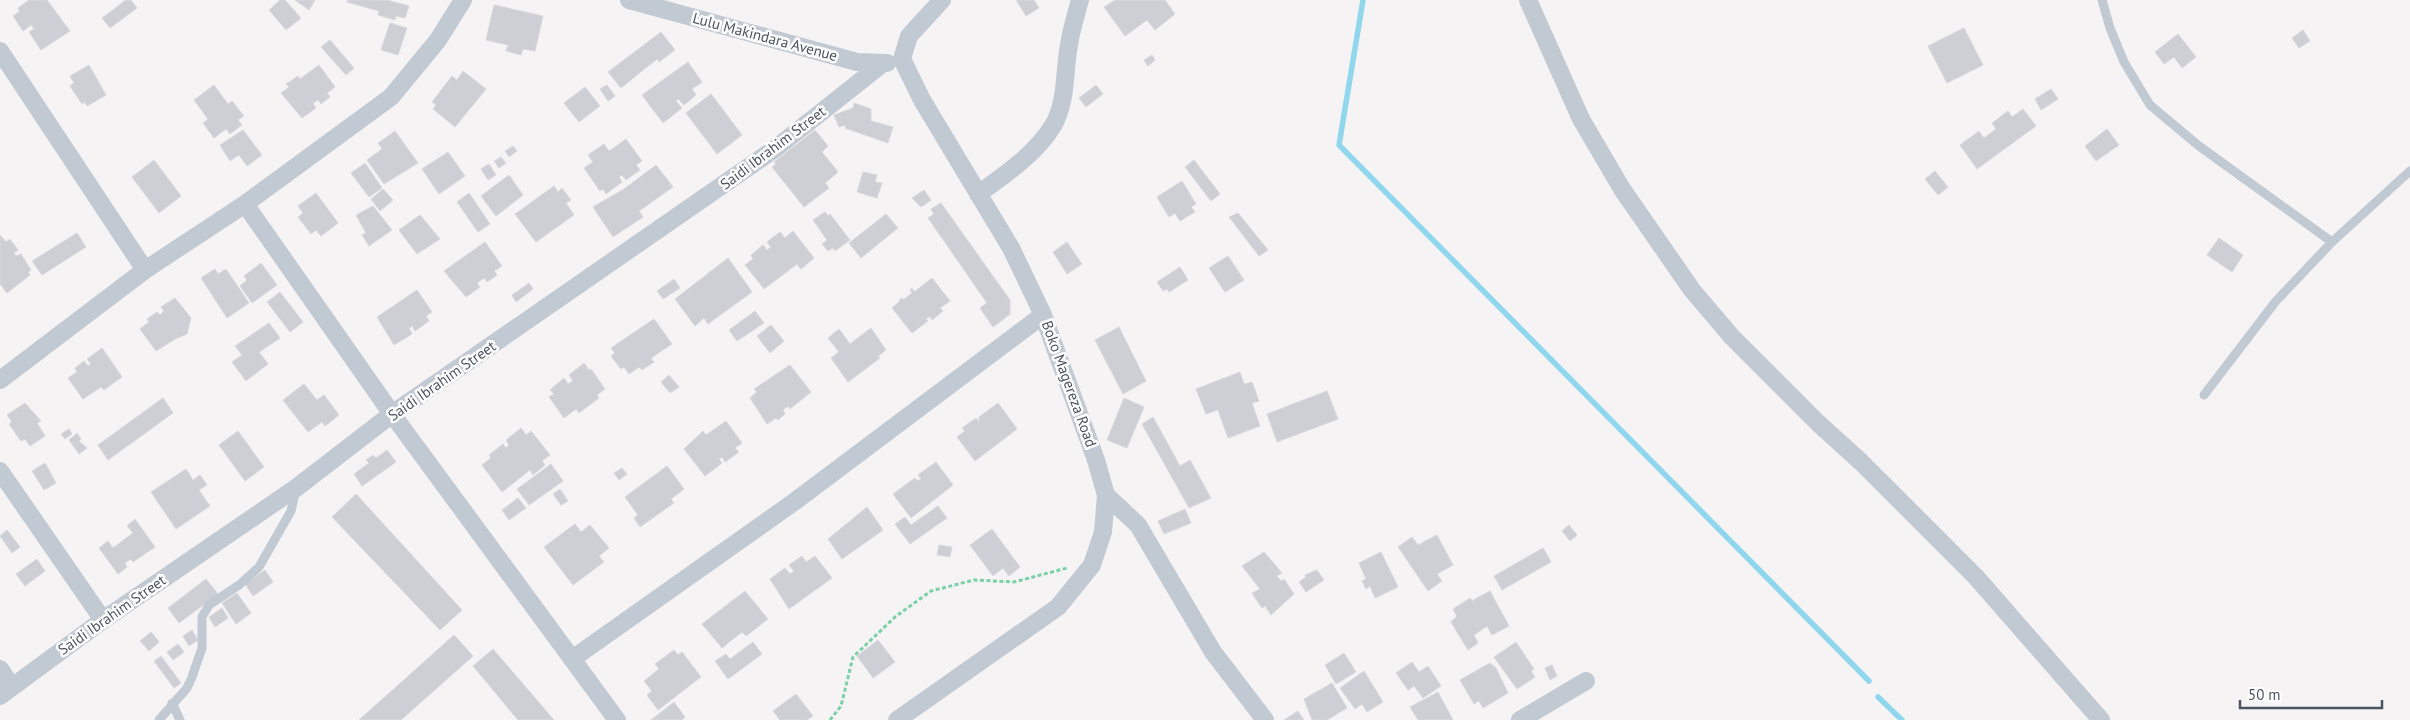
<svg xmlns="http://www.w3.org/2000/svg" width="2410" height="720" font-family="'PT Sans',sans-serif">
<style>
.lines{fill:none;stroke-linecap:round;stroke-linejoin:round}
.stream{stroke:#90d7ee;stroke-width:5.5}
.building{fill:#cdcfd5;stroke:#d7d9de}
.path{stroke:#7ad0a8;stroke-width:3;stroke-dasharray:4 2.5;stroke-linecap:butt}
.lane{stroke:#c1c9d2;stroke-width:9}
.street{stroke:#c1c9d2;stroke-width:18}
.labels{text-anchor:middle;stroke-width:5;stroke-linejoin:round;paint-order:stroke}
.street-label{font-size:15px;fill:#4a5561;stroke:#fff}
</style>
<rect width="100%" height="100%" fill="#f5f3f3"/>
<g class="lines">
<path class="stream" d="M1363,0l-24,145 530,536
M1878,697l24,23"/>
</g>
<path class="building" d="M29,0h18l23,31 -29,19 -12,-18 5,-3 -3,-4 -8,6 -10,-15 7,-5 -2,-3z
M126,0h5l6,8 -27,20 -8,-10z
M280,0h5l16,18 -15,12 -17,-20z
M295,0h20l-6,10z
M348,0h39l22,6 -4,12 -9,-2 -1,4 -17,-5 1,-4 -32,-9z
M1016,0h18l5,8 -13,8z
M1115,0h50l10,14 -20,16 -8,-10 -22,16 -21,-29z
M494,5l49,11 -8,35 -12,-2 -2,6 -15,-4 2,-6 -22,-5z
M390,23l17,5 -9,27 -17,-5z
M1964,28l19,37 -36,18 -19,-37z
M2303,30l7,11 -11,7 -7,-10z
M661,32l14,18 -16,12 -2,-3 -36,29 -13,-16z
M2178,34l18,23 -14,11 -8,-11 -10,7 -9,-12z
M330,40l24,28 -8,7 -25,-28z
M1152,55l3,5 -7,6 -4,-6z
M688,62l14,20 -10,7 4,6 -12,10 -6,-6 -2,2 6,7 -19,15 -21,-28z
M89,65l17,30 -19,11 -2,-4 -3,2 -12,-18 4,-3 -4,-7z
M319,65l16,22 -8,6 3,4 -9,7 -3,-4 -5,3 3,5 -14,10 -21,-25 8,-6 -3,-3 12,-8 2,3z
M463,71l23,18 -31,38 -22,-18 3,-4 -4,-3 20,-26 5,4z
M214,85l14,19 4,-3 12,15 -6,4 4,5 -12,9 -4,-5 -12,9 -11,-15 5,-4 -14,-19z
M607,85l8,11 -7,5 -8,-12z
M1096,85l7,9 -17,13 -7,-9z
M585,87l15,19 -21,16 -15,-19z
M2051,89l7,10 -17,11 -6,-11z
M711,94l31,41 -25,19 -31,-41z
M854,103l17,6v12l22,6 -5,16 -43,-15 1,-3 -7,2 -5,-12 19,-7z
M2023,109l13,17 -59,43 -17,-24 19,-14 5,7 12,-9 -4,-6 16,-12 4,6z
M2107,129l12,16 -23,16 -11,-15z
M243,130l19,25 -15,11 -8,-11 -9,6 -10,-16z
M815,130l13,16 -6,6 16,20 -13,11 4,5 -25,19 -32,-40 4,-3 -2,-2z
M395,131l23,32 -34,21 -17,-24 15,-11 -4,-6z
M626,139l16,22 -6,4 4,5 -14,10 -4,-5 -3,2 3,5 -16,12 -3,-5 -3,2 -16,-23 9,-6 -5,-7 16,-11 5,7z
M513,146l4,5 -8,6 -4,-6z
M448,152l17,24 -26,18 -17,-25z
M501,157l5,6 -7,5 -5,-7z
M154,160l27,36 -22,17 -27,-36z
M1194,160l26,34 -9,7 -26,-34z
M365,163l17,25 -13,9 -18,-24z
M489,164l7,11 -8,5 -7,-11z
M656,165l17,22 -34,24 4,6 -30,20 -20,-30 31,-18z
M1935,171l13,16 -10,8 -13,-16z
M863,172l14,3 -2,7 7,1 -5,15 -20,-6z
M509,175l14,20 -27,21 -15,-20z
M1182,181l14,23 -5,3 4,5 -15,9 -5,-8 -6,4 -12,-20z
M554,186l4,6 4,-4 9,12 -5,3 8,12 -38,27 -21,-28z
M383,189l10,11 -13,11 -9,-12z
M924,190l7,10 -10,7 -9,-9z
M316,193l22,30 -17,13 -5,-6 -5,4 -13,-17 5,-4 -5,-7z
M469,193l21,31 -12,8 -21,-30z
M941,203l69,97v14l-17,13 -13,-19 7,-5 -59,-85 6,-4 -3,-5z
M373,206l19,24 -23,16 -7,-11 4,-2 -10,-18z
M825,212l3,4 2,-2 20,26 -15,11 -2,-3 -5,3 -6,-7 5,-4 -14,-20z
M1238,213l30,37 -9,6 -30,-39z
M886,214l12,14 -37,30 -12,-15z
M420,215l20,24 -23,15 -18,-24z
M793,231l21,27 -13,11 -4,-5 -33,25 -19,-24 8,-6 -2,-4 12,-10 4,5 4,-3 -4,-5 13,-10 5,6z
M77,233l9,14 -44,28 -10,-14z
M0,235l6,7 4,-3 8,11 -4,3 2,3 5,-2 10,16 -3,2 2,3 -23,18 -7,-9z
M2219,238l24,17 -11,17 -25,-17z
M485,242l17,24 -8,5 3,4 -10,7 -3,-4 -7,5 3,4 -14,10 -22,-26z
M1067,242l15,22 -15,10 -14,-22z
M1228,256l16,24 -19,12 -16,-24z
M728,258l24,34 -44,32 -4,-6 -9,8 -20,-27z
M261,263l16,22 -25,18 -12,-17 7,-6 -3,-4z
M1180,267l8,13 -19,12 -2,-3 -4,2 -6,-9z
M215,269l3,5 8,-5 23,34 -22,15 -26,-40z
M932,278l18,23 -10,7 3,3 -11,9 -2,-4 -4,3 2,2 -16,12 -20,-25 8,-7 -1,-1 3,-2 1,2 9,-7 -2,-3 2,-2 2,4z
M674,279l6,9 -17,11 -6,-8z
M529,283l4,6 -17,13 -4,-7z
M417,290l15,22 -6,4 3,5 -14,10 -3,-5 -3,2 3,6 -18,11 -17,-28z
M280,292l23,30 -13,10 -23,-30z
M175,298l16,20 -4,16 -12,5 -19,12 -16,-22 9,-7 -2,-3 10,-7 3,3 4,-4 -3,-4z
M755,311l9,12 -27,18 -8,-11z
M654,319l18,25 -21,14 3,4 -12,8 -3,-3 -10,7 -5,-7 -3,2 -10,-13 4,-3 -4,-5z
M269,323l11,15 -21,14 9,12 -22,17 -14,-19 10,-7 -7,-9z
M771,325l13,16 -14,12 -13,-17z
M1119,327l27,54 -23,13 -28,-54z
M871,328l15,22 -8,6 2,2 -32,24 -17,-24 8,-6 -11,-14 11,-9 11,15z
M102,348l20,29 -18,13 -3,-3 -18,12 -15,-21 9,-6 -2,-4 9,-7 4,5 3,-2 -4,-5z
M584,363l5,7 2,-1 14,20 -8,6 2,3 -20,15 -3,-4 -12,9 -15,-21 5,-3 -4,-4 14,-12 4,6 5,-3 -4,-6z
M790,365l21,27 -21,17 -2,-3 -5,4 2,4 -7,6 -2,-2 -9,6 -17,-26 7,-6 -3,-3z
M1240,372l4,12 8,-2 7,19 -7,2 8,23 -32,12 -10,-28 -12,4 -10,-25z
M669,375l10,12 -9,6 -9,-11z
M304,384l13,16 7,-5 15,20 -14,11 -3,-4 -14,10 -25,-32z
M1327,391l11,28 -61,23 -10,-28z
M163,398l10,15 -65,47 -10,-15z
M1124,398l20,9 -17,41 -20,-8z
M25,403l16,18 -4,2 8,13 -15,10 -5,-7 -4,2 -12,-17 3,-2 -5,-7z
M998,403l19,26 -42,32 -18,-24 8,-6 -3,-3 14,-10 3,4v-5z
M1153,417l27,49 10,-6 21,38 -22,10 -47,-84z
M726,421l16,22 -7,5 4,4 -14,10 -3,-5 -3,2 3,4 -17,13 -21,-27 19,-18 3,4z
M521,428l5,7 5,-4 19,24 -8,6 3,4 -12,10 -3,-5 -28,22 -20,-27 9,-7 -2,-3 14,-11 3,4 3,-3 -3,-5z
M69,429l3,5 -7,5 -4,-5z
M238,431l26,36 -19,14 -26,-36z
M77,433l4,6 -2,2 8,7 -8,6 -10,-14z
M387,450l9,12 -34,24 -8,-12 15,-11 -3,-3 7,-5 3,3z
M936,462l17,23 -42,33 -18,-24 22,-16 2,3 4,-2 -3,-4z
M45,463l11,20 -12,7 -12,-19z
M551,464l12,17 -34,24 -12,-16z
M667,466l17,23 -13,10 3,4 -34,24 -6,-9 4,-3 -13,-18z
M622,468l5,6 -8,6 -5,-7z
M186,469l7,11 7,-5 7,10 -8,5 11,16 -34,23 -25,-37z
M560,489l8,12 -7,4 -8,-11z
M356,494l106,116 -22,20 -108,-113z
M518,498l8,10 -17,12 -7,-10z
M938,506l9,12 -37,26 -15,-20 10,-7 6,8z
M867,507l16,23 -41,29 -14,-20z
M1185,509l6,14 -27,11 -6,-13z
M135,519l20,28 -22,15 -2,-3 -6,4 2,4 -9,7 -19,-26 9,-7 5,7 20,-15 -6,-7z
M575,524l6,8 9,-7 19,23 -10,8 5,6 -31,23 -29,-38z
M1569,525l8,10 -7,6 -8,-10z
M992,529l28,38 -11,9 -6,-8 -10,8 -23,-31z
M7,530l13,17 -8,6 -12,-17z
M1437,535l16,30 -16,9 5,7 -14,10 -30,-44 14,-10 6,8z
M939,545l13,2 -2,10 -13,-2z
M1543,548l8,14 -49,28 -8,-14z
M1264,552l18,21 -5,3 4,5 3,-2 10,15 -23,21 -6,-9 -3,2 -10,-15 8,-4 -18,-23z
M1381,552l17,35 -23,11 -5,-12 -4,3 -4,-8 4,-2 -7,-16z
M802,556l4,6 9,-6 17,22 -43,31 -19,-30 15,-11 5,6 4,-3 -5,-6z
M37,559l8,12 -20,15 -9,-12z
M265,570l8,12 -20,14 -8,-12z
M1317,570l7,10 -18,12 -7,-10 7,-5 -1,-2z
M206,579l12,15 -39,29 -11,-15z
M745,591l23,28 -22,17 -4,-4 -20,16 -20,-24z
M1490,591l19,35 -17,9 -5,-9 -13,9 4,8 -10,7 -17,-28 6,-6 -4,-7 17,-11 5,6 -2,-4z
M237,593l14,20 -15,11 -14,-21z
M222,608l6,10 -13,9 -6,-10z
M192,630l6,10 -9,6 -6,-10z
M151,632l8,10 -10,9 -9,-10z
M454,635l19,21 -72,64h-42z
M878,640l17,22 -22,16 -16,-22z
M753,642l9,12 -34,25 -13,-18 11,-7 4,5z
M1516,642l18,27 -3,2 4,6 -18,12 -23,-32z
M178,644l6,8 -11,8 -6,-8z
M493,649l61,71h-36l-45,-54z
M674,650l4,5 4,-3 19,25 -43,33 -11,-15 5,-4 -8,-10 15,-12 -4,-5z
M1344,653l12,19 -20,12 -11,-19z
M161,656l20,27 -7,5 -20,-27z
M1412,662l7,10 9,-6 13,20 -18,12 -9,-12 -6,4 -12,-17z
M1490,663l6,5 12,25 -25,15 -4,-7 -5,3 -14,-24z
M1552,665l5,11 -7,4 -5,-12z
M1364,671l19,31 -16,10 -5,-8 -7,5 -15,-21z
M1332,683l15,25 -20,12h-15l-8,-21z
M1438,692l15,28h-35l-8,-13z
M796,694l17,22 -6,4h-27l-7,-9z
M674,702l11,15 -3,3h-31z
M1298,711l6,9h-20z"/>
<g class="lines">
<path class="path" d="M830,720l11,-14 12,-49 42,-40 36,-26 43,-11 40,2 53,-14"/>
<path class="lane" d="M2102,0l8,28 14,34 26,43 49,41 133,96
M2204,395l72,-94 56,-59 78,-71
M172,703l8,17
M159,720l28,-32 5,-11 10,-29v-31l7,-12 30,-20 20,-18 32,-56 5,-22"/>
<path class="street" d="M629,0l228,62 30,1
M1528,0l53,119 41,70 70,101 40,47 86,86 43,39 115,115 125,143
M0,51l145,219
M978,194c28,-20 58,-40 76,-70 13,-24 10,-53 15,-79 2,-15 7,-30 11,-45
M245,204l147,210 225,306
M0,380l145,-110 100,-66 146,-107 47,-57 25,-40
M0,471l103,149
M1106,495l32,30 75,127 52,68
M572,659l222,-157 249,-187
M0,669l12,18
M0,696l103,-76 193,-132 96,-74 384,-266 106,-84
M897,720l161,-113 34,-42 11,-33 3,-37 -10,-35 -53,-145 -32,-67 -89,-148 -20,-41 7,-23 33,-36
M1520,720l66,-39"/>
</g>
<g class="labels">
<g class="street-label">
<text transform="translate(765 37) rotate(15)" y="5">Lulu Makindara Avenue</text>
<text transform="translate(773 148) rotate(-37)" y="5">Saidi Ibrahim Street</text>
<text transform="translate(442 381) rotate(-35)" y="5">Saidi Ibrahim Street</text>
<text transform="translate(1069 384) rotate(70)" y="5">Boko Magereza Road</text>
<text transform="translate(112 615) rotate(-35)" y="5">Saidi Ibrahim Street</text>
</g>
</g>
<path d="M2240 700v8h142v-8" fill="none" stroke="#4a5561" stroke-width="2.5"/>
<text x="2248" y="700" font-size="15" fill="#4a5561" stroke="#ffffff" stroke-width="4" paint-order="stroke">50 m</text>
</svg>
